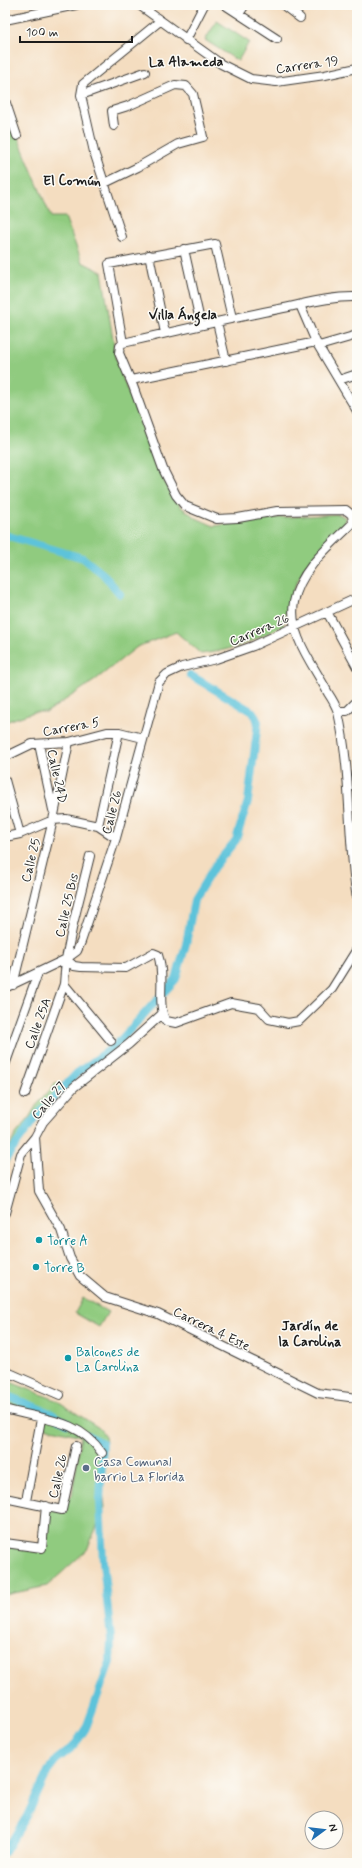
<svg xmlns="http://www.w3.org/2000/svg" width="362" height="1868" font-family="Mynerve,sans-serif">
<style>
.green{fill:#90cb7f;stroke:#56744e}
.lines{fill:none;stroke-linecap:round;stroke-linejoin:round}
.canal{stroke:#5dc3da;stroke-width:8}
.minor-casing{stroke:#3c3935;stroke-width:10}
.minor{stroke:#fff;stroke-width:8}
.culture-dot{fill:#0f9aa8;stroke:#fdfcf7;stroke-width:1.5}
.service-dot{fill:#5c6f8a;stroke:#fdfcf7;stroke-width:1.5}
.labels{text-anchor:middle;stroke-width:3;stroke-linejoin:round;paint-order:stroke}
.street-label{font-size:13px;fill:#1c1c1c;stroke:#fdfcf7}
.culture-label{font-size:13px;fill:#0d838f;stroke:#fdfcf7;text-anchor:start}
.service-label{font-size:13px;fill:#4e5e75;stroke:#fdfcf7;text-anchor:start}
.neighbourhood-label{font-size:14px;font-weight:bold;fill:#1c1c1c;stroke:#fdfcf7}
</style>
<rect width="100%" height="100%" fill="#fdfcf7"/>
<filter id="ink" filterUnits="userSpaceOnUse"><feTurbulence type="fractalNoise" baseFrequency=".025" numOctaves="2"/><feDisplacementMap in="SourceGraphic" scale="8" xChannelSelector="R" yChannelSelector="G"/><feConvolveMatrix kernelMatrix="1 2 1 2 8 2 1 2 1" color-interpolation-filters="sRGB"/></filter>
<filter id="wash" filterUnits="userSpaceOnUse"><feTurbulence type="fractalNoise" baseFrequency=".012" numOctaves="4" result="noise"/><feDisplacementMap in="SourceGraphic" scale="16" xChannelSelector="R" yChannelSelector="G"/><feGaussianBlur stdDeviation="0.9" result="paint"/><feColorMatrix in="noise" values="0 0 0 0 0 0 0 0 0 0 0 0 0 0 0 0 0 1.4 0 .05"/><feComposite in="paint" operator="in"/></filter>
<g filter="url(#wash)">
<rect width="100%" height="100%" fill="#f4ddc0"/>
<path class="green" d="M217,21l32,21 -11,19 -33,-21z
M5,106l46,111h14l17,45 20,10 14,85 7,22 42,104 16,24 15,11 18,8 61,-8 64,-4 7,4c-10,25 -28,30 -41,50 -11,17 -19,38 -22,58 -29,15 -48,24 -82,28l-25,-22 -39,15 -43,34 -47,31h-13l-29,10z
M56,1083l10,1 -50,61 -11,23v-14l11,-20 11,-13 9,-15z
M83,1298l25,14 -9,15 -24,-14z
M5,1380l51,20 43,28 6,8 1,8 -4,11 -2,14 5,38 -18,43 -40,36 -42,9v-49l34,-1 4,-12 1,-31c12,3 20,3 28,-6l9,-60 -37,-9v-10l-39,-15z"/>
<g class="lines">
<path class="canal" d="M5,535l78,23 20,16 17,20
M5,1160l31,-43 41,-44 39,-28 60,-66 10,-35 8,-44 20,-33 22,-27 12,-39 10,-79 -5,-10 -63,-37
M5,1395l45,18 17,10
M5,1852l22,-36 22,-47 7,-9 18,-14 12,-18 24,-66 1,-23 -8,-77 -3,-61 3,-57 -16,-9"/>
</g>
</g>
<g filter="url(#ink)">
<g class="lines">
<defs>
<path id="minor" d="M139,5l82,59 30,15 25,3 49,-7 32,-7
M225,5l52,34
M283,5l17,13
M239,14l6,-9
M5,20l71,-15
M186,40l18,-35
M81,95l64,-23
M5,100l12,36
M105,183l33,-16 40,-23 25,-7 -10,-43 -7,-8 -11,-1 -47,21 -16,5 2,15
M122,237l-28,-85 -13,-57 2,-11 77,-63
M184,249l17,76
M149,255l16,78
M357,297c-26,-1 -53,7 -78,12 -52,10 -104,22 -156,34l-3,3 -1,7 14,33 30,83 13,26 9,11 32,13 21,-1 39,-7 69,-1 6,5 1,8c-22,22 -53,46 -59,79 -6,34 20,63 34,91 4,6 8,13 10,19 14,62 9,125 19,187
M300,305l16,37 41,69
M217,322l9,39
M123,343l-14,-79 106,-20 17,74
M319,346l38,-11
M131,380l185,-38
M339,380l18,-6
M327,612l30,55
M338,711h9l10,-10
M39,744l14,66
M5,757l27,-13 37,-2 38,-10h12l24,6
M5,780l15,54
M98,826l21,-94
M5,837l15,-3 33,-14 13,-1 32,7 18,12
M66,959l8,7 7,1 45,1 27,-15 5,2c8,21 -2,49 8,66l10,2 55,-20 28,5 10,11 19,4 11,-2 33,-32 25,-40
M64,984l47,57
M13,985l40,-165 16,-78
M5,988l61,-29 11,-8 4,-9 35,-104 43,-156 8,-8 15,-7 34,-8 37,-13 104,-48
M162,1014l-33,30 -55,43 -31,35 -8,15 4,54 22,39 9,28 10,18 25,21 53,17 160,79 39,5
M5,1065l33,-92
M25,1094l39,-110 2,-25 7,-35 17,-68
M5,1213l16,-59 14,-17
M5,1371l55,24
M5,1409c37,11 73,9 97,44
M5,1498l57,12 14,-64
M26,1501l15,-82
M5,1543l37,5 4,-42"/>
</defs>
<use href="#minor" class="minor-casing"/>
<use href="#minor" class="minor"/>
</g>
</g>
<g class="culture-dot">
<circle cx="39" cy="1240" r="4"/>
<circle cx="36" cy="1267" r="4"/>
<circle cx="68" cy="1358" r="4"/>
</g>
<circle class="service-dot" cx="86" cy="1468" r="4"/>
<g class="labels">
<g class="street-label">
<text transform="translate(307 64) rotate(-8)" y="5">Carrera 19</text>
<text transform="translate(259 629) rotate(-23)" y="5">Carrera 26</text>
<text transform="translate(71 726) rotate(-10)" y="5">Carrera 5</text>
<text transform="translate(58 776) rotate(78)" y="5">Calle 24D</text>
<text transform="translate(111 812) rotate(-75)" y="5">Calle 26</text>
<text transform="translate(30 860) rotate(-76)" y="5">Calle 25</text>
<text transform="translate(66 905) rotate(-77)" y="5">Calle 25 Bis</text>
<text transform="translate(37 1023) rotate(-70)" y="5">Calle 25A</text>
<text transform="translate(48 1100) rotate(-50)" y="5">Calle 27</text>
<text transform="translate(212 1328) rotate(26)" y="5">Carrera 4 Este</text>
<text transform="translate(57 1476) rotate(-77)" y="5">Calle 26</text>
</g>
<g class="culture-label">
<text x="47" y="1245">Torre A</text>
<text x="44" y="1272">Torre B</text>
<text x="76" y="1356">Balcones de<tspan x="76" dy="15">La Carolina</tspan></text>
</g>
<g class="service-label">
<text x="94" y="1466">Casa Comunal<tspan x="94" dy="15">barrio La Florida</tspan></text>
</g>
<g class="neighbourhood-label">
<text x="186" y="66">La Alameda</text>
<text x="72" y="185">El Común</text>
<text x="183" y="319">Villa Ángela</text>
<text x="310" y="1330">Jardín de<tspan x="310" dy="16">la Carolina</tspan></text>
</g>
</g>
<rect width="362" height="1868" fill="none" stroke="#fdfcf7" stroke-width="20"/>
<g transform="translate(324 1830) rotate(75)"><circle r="19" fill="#fdfcf7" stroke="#a3a29f"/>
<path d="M0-3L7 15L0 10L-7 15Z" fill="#1f6fb2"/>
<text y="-6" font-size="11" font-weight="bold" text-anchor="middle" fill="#1c1c1c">N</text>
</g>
<path d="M20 36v6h112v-6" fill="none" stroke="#1c1c1c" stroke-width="2"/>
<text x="26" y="36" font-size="12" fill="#1c1c1c" stroke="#fdfcf7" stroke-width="3" paint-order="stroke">100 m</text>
</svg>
